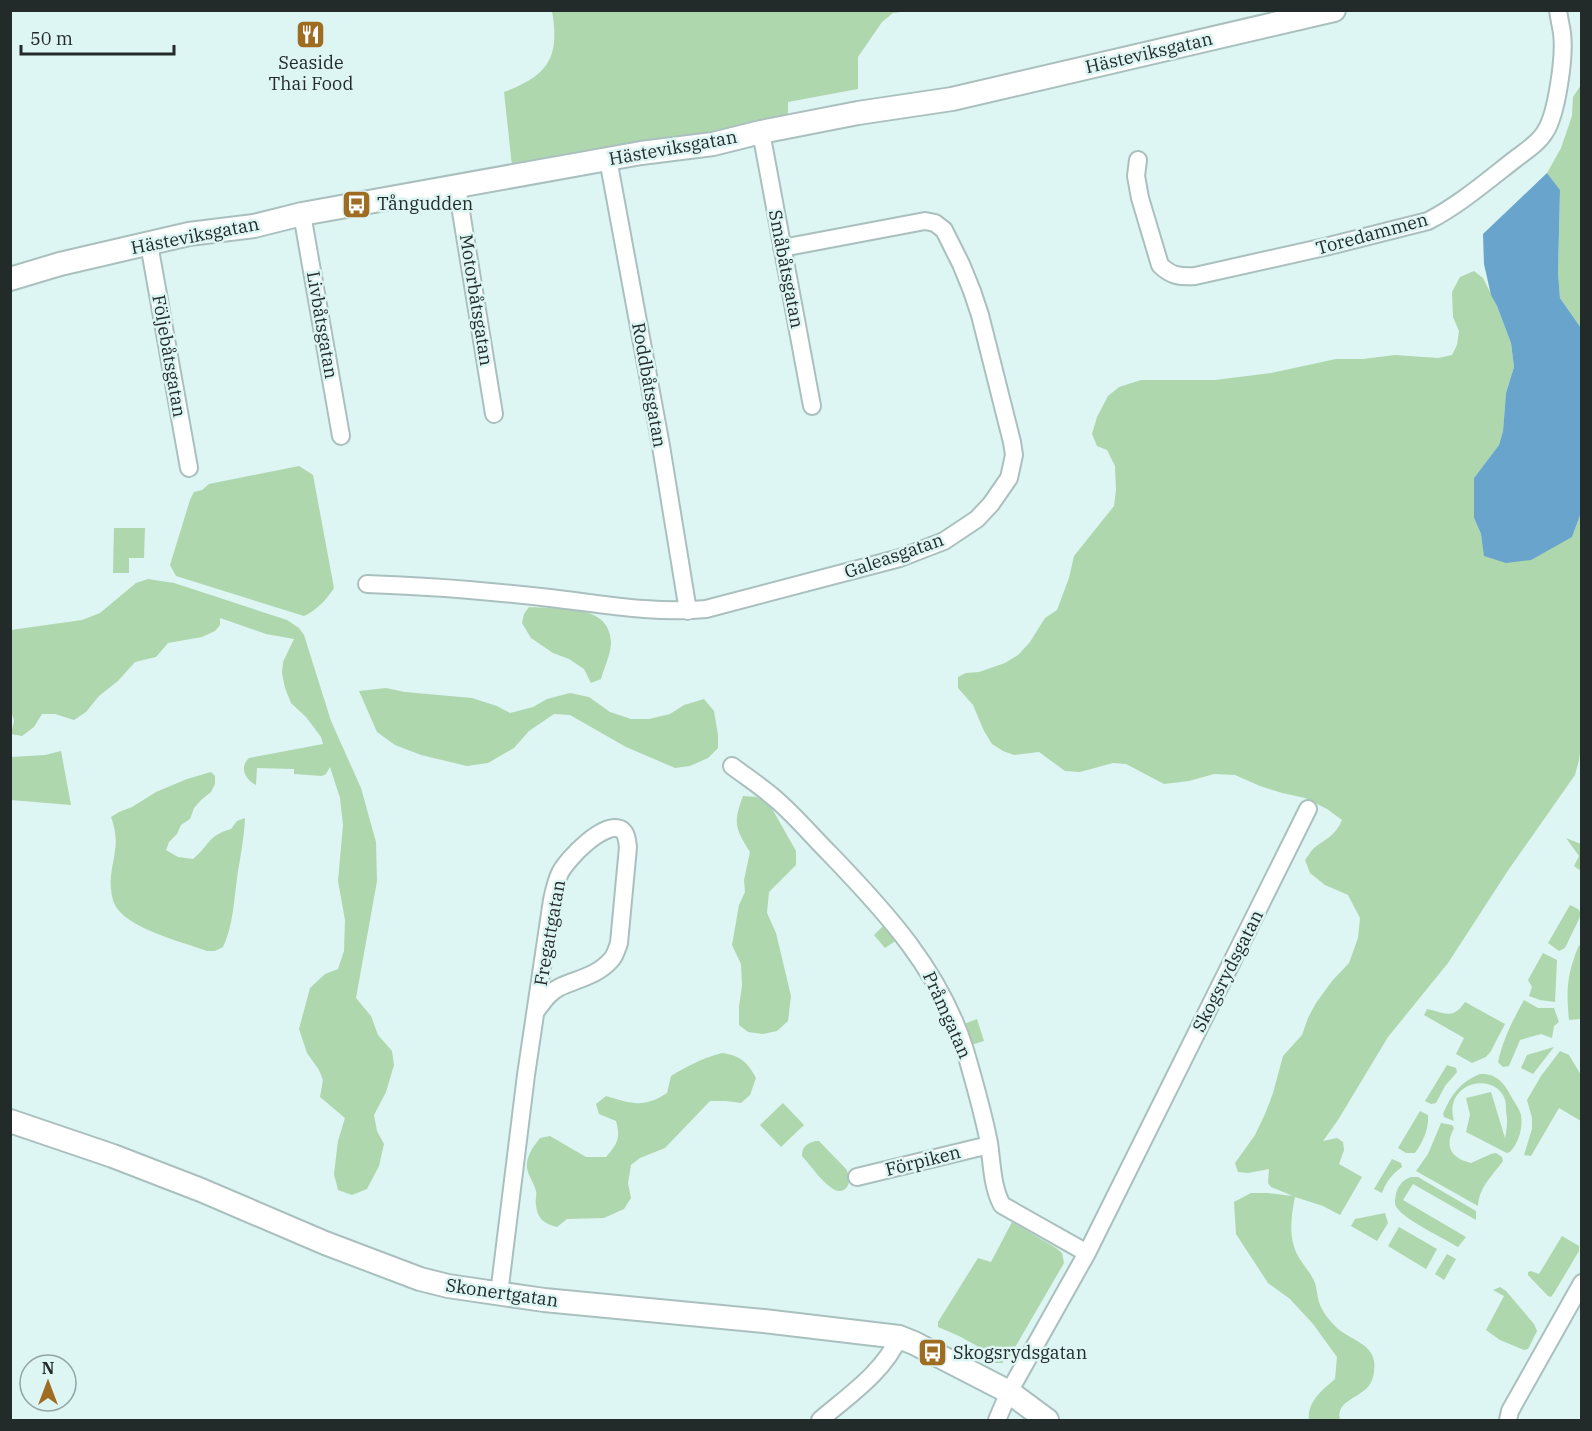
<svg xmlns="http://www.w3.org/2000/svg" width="1592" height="1431" font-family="'IBM Plex Serif',serif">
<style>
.green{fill:#afd7ae}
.water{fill:#68a4cc}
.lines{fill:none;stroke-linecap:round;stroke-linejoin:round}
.street-casing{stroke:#aac0be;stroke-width:20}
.secondary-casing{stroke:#aac0be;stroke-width:26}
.street{stroke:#fff;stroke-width:16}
.secondary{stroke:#fff;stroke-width:22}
.labels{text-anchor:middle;stroke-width:5;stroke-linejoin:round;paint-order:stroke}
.street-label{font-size:18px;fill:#222b2a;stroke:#ddf5f3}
.poi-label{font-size:18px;fill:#222b2a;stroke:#ddf5f3;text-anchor:start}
</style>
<rect width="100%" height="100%" fill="#ddf5f3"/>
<path class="green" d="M552,11h357l-16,2 -11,9 -24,35v32l-70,13v19l-276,45 -8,-74c45,-17 56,-35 48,-81z
M1581,85v243l-21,-30 -2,-25 2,-82 -13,-18 14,-25 11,-32 1,-19z
M1474,271l9,7 14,28 14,37 3,24 -8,26 -3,38 -4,14 -25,33v40l7,16 4,21 87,-18 9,-24 1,226 -3,21 -4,15 -66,94 -61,94 -60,74 -50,83 -15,21 14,-3 6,4 1,8 -5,14 23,13 -22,38 -17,-9 -28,-9c-4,20 -7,40 3,59 5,9 13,17 17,27 2,6 2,13 4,19 3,10 11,19 18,26 12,11 34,15 37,33 1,7 0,17 -4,23 -8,14 -35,16 -30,36h-31c-2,-18 13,-30 26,-41l2,-22 -24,-33 -23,-25 -22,-16 -32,-49 -2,-32 17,-9h16l26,3 -22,-9 -3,-4 1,-14 -21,4 -10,-1 -3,-9 20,-28 10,-21 8,-21 10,-37 19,-21 6,-17 8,-15 16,-22 17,-18 9,-25 2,-20 -12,-23 -23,-10 -15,-12 -5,-13c3,-4 6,-9 9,-12 13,-10 21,-12 28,-28l-15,-11 -22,-11 -23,-5 -22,-7 -25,-11 -21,-1 -25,7 -25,3 -38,-20 -13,-1 -33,9 -15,-1 -26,-19 -25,3 -11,-4 -11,-7 -8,-13 -11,-26 -15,-17v-11l8,-4 13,-1 26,-9 13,-8 12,-13 15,-24 12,-8 12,-32 5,-22 40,-50 2,-16 -1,-24 -8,-16 -10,-4 -5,-12 5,-17 11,-21 11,-9 22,-7h74l56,-7 65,-14h27l32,-4 43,3 14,-3 5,-10 2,-14 -6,-14 -1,-25 8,-15z
M299,466l14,9 21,113c-7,11 -18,23 -30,28l-128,-40 -6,-11 20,-65 4,-8 8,-2 7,-6z
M114,528h31l-1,30h-15v15h-16z
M148,579l26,4 113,37 12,8 5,7 27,86 30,67 15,54 1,39 -21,117 15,18 7,19 14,16 2,14 -8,27 -12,23 3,16 7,13 -5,22 -12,23 -15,6 -14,-5 -4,-16 4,-33 7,-23 -25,-21 3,-17 -4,-10 -12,-17 -8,-24 11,-41 15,-14 13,-5 6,-18 1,-31 -7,-39 5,-56 -3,-27 -10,-31 -4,7 -4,2 -28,-2v-5l-37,-1 -1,17c-11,-5 -17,-18 -7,-27l74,-14 -2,-7 -15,-20 -15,-14 -6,-15 -3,-15 1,-11 11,-23 -28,-5 -46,-16v7l-5,6 -13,6 -34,6 -12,14 -21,5 -17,19 -19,15 -13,16 -12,8 -19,-6h-13l-8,13 -12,9 -11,-2 3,-13 -4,-15 1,-76 71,-10 18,-7 36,-30z
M529,607c28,2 81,-4 82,35 0,12 -7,26 -10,37l-10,4 -7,-14 -15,-10 -16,-6 -22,-15 -9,-15 2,-9z
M386,688l19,4 67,6 25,8 13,7 23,-6 14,-8 23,-6 19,4 21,15 21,7h18l21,-5 14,-9 20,-6 10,12 4,24v13l-10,10 -18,8 -15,2 -49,-21 -56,-32 -16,-1 -25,17 -15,17 -26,15 -21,3 -46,-11 -26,-10 -18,-13 -18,-41z
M61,751l10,54 -60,-5v-43l34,-2z
M211,772l4,4v8l-4,8 -10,8 -7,8 -4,11 -9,6 -4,9 -8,8 -3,8 12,7 15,2c16,-13 15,-24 38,-30l6,-8 8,-3c-1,21 -5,40 -8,60 -3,23 -4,48 -14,69l-8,4h-8c-24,-9 -83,-23 -93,-48 -3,-8 -4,-19 -3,-27 3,-24 9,-34 0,-59l8,-5 13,-5 24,-15 31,-13z
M743,796l14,1 13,8 26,46v14l-27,27 -2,21 9,20 15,63 -3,25 -11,10 -14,3 -15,-2 -9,-7v-18l3,-22 -1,-21 -9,-19 7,-40 6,-13 -1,-12 6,-28c-15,-24 -17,-29 -7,-56z
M1566,838l15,6v27l-7,-5 5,-10z
M1570,905l8,4 3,4 -2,6 -14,29 -6,3 -11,-8z
M884,925l13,15 -12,8 -11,-13z
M1579,945l3,2 -1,72 -12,1c-3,-31 -2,-46 10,-75z
M1543,953l14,7 -2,42 -15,-2 -11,-4 3,-9 -4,-7z
M1524,1000l14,8h16l5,14 -5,4 -2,12 -11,-4 -21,6 -11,26 -6,1 -5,-5c6,-25 14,-40 26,-62z
M1465,1002l40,22 -14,27 -5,6 -14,6 -16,-9 8,-16 -40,-23 3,-6c17,3 25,12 38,-7z
M977,1019l7,22 -13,4 -7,-21z
M1554,1047l-21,27 -12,-6 6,-13z
M1560,1051l9,4 12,20v46l-22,-13 -28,48 -7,-1 8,-26v-11l-5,-18 14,-24z
M722,1053c17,2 26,9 34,25l-6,17 -9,8 -15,-2h-16l-45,47 -25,10 -9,7 -3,18 3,15 -7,11 -20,9 -37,1 -10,8c-12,-3 -20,-8 -21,-22 -1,-5 1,-10 0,-14 -2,-8 -8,-16 -9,-23 -1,-12 6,-21 13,-30l10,-2 36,21h20c11,-13 15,-18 10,-36l-17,-7 -3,-10 10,-8c26,8 38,12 61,-3l4,-17c16,-10 32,-18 51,-23z
M1447,1065l9,3 1,4 -12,14 -9,17 -5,1 -6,-3z
M1480,1074c17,-1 25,10 32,24 3,5 8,12 9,17 2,13 -2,27 -11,37l-3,1 -6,-3 -35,-18 4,-17 -4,-17 25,-6 14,46c2,-9 3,-18 1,-27 0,-5 0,-10 -2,-14 -12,-26 -61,-14 -50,24l-10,-4 -1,-3c8,-19 17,-32 37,-40z
M783,1103l21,22 -23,22 -21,-22z
M1420,1111l8,4c1,14 -5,27 -13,38h-9l-8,-5z
M1441,1123l11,2 2,3c-10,19 -3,30 17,35l20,-9 5,-1 6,4 1,4c-10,14 -24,26 -25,45l-62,-35 12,-17z
M815,1141h4l27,28c9,15 -3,30 -17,17 -10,-8 -18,-20 -27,-30 0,-9 4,-12 13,-15z
M1392,1159l9,4 1,4c-10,7 -16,15 -20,26l-8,-4z
M1411,1177h7l58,34v9l-63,-36 -10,16 63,37 -8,10c-13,-8 -53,-27 -61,-39 -3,-4 -2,-8 -1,-14 2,-8 6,-14 15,-17z
M1385,1213l3,10 -11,18 -26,-15 4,-7z
M1012,1222l44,26 6,5 2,10 -54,93 -8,7h-8l-17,-17 -18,-10 -21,-9v-5l40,-64 13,4z
M1399,1227l38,22 -11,20 -38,-23z
M1562,1236l17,10v5l-25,42 -3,4 -3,-1 -20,-21v-3l3,-1 8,3z
M1447,1254l9,5 -12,21 -9,-6z
M1500,1287l6,4 28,33 3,7 -9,18 -4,1 -24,-10 -14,-10 18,-34 -11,-6z"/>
<path class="water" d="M1547,173l13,17 -2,83 2,25 21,30v185l-9,24 -41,23 -25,3 -22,-7 -3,-22 -7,-16v-40l25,-33 4,-14 3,-38 8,-26 -3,-24 -14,-37 -6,-11 -7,-31 -1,-30z"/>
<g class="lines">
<defs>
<path id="street" d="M761,132l51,274
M608,159l53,287 27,165
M1138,160l-2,16 4,22 20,67c11,11 20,12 35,11l134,-30 99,-25c31,-16 59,-40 86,-61 10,-8 24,-16 31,-28 12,-18 20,-77 17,-99 -1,-7 -3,-15 -4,-23
M457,187l37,227
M302,214l39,222
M149,244l40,224
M367,584c62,2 122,7 183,14 52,6 104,16 156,11l194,-51 44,-17 33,-22 14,-15 18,-26 5,-23 -2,-13 -32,-127 -8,-24 -11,-27 -17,-34 -9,-7 -10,-2 -143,27
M732,766c16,12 33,23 47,36 18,16 34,35 51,52 57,59 110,117 135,196 9,31 18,62 24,93 3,20 3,44 13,62l85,48
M857,1177l132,-32
M499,1294l27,-219 26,-175c2,-9 4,-19 8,-27 7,-14 45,-54 62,-43 5,4 5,11 6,17l-9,96c-2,6 -4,13 -8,17 -14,16 -34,19 -51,27 -11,5 -17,15 -24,24
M820,1420c28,-24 64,-48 79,-83
M997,1420l12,-28 78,-139 221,-444
M1508,1420l2,-9 72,-128"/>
<path id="secondary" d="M10,279l50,-15 129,-30 65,-8 48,-12 339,-61 72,-9 48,-12 97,-19 94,-14 382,-89
M10,1121l103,35 88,34 124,53 95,36 28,7 96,14 220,21 135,16 15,6 95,49 38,28"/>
</defs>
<use href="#street" class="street-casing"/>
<use href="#secondary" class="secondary-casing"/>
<use href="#street" class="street"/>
<use href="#secondary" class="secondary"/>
</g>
<defs>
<symbol id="restaurant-square" viewBox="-11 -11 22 22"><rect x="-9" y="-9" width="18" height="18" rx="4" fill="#9f6d22" stroke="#ddf5f3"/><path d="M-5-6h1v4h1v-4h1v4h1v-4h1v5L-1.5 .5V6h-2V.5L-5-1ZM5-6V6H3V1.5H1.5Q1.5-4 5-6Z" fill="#fff"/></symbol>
<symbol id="bus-square" viewBox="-11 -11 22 22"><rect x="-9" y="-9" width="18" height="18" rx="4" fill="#9f6d22" stroke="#ddf5f3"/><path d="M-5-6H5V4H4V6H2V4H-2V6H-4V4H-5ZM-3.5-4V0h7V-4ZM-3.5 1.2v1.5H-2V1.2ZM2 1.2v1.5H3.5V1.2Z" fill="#fff"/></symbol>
</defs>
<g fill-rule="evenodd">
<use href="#restaurant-square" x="294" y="18" width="33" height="33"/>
<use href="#bus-square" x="340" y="188" width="33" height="33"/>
<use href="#bus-square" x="916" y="1336" width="33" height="33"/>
</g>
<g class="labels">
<g class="street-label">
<text transform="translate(1149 53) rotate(-13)" y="6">Hästeviksgatan</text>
<text transform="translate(673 148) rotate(-10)" y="6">Hästeviksgatan</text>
<text transform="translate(1372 234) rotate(-15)" y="6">Toredammen</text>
<text transform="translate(195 236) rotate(-11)" y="6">Hästeviksgatan</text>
<text transform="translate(786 269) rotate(79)" y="6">Småbåtsgatan</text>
<text transform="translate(476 300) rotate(81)" y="6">Motorbåtsgatan</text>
<text transform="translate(322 325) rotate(80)" y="6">Livbåtsgatan</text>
<text transform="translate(169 356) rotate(80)" y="6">Följebåtsgatan</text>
<text transform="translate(649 385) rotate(80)" y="6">Roddbåtsgatan</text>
<text transform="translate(894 556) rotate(-19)" y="6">Galeasgatan</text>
<text transform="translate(550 933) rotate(-80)" y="6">Fregattgatan</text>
<text transform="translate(1228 971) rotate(-63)" y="6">Skogsrydsgatan</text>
<text transform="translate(947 1015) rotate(66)" y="6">Pråmgatan</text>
<text transform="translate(923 1161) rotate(-14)" y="6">Förpiken</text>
<text transform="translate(502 1293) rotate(8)" y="6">Skonertgatan</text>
</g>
<g class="poi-label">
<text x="311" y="69" text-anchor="middle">Seaside<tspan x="311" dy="21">Thai Food</tspan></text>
<text x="377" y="210">Tångudden</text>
<text x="953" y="1359">Skogsrydsgatan</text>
</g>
</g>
<rect width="1592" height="1431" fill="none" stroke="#222b2a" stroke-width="24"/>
<g transform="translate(48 1383)"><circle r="28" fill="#ddf5f3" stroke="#92a4a3" stroke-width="1.5"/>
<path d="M0-4.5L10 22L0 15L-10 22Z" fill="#9f6d22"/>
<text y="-9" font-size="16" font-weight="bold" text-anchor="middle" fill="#222b2a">N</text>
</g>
<path d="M21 45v9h153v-9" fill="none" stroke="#222b2a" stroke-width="3"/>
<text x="30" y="45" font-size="18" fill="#222b2a" stroke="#ddf5f3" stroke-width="4.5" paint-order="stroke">50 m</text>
</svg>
